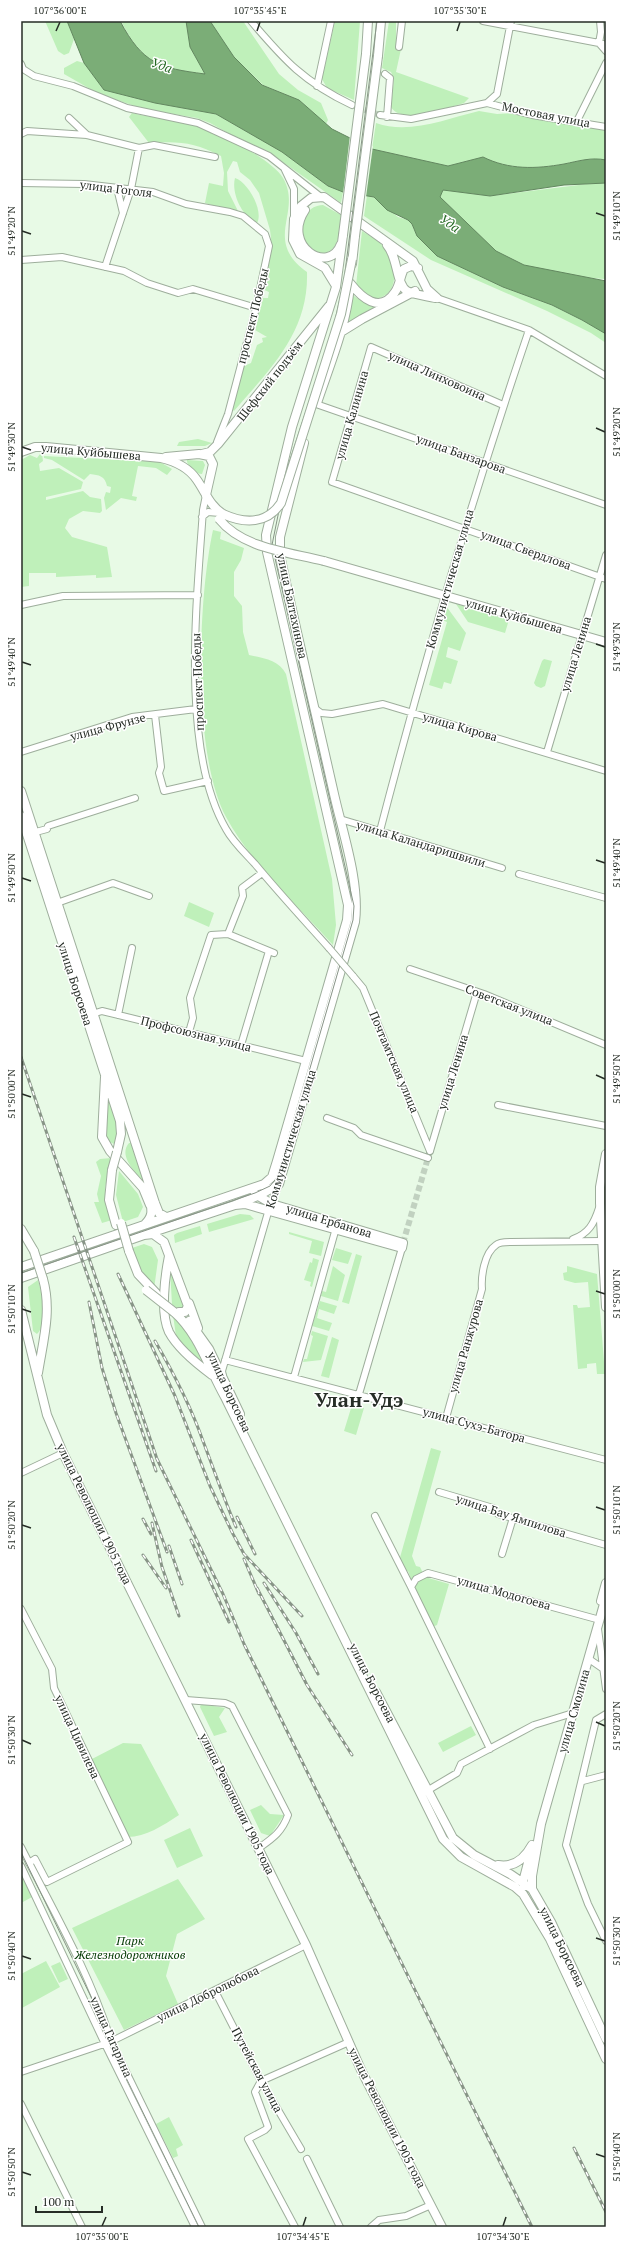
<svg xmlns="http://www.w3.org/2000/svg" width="627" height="2248" font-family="'PT Serif',serif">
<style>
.green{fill:#bff0ba}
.water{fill:#7bad77;stroke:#62875f}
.pier{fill:#e8fae6}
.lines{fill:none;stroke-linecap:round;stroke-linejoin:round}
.minor-tunnel{stroke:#c1d1c0;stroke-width:6;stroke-dasharray:6 3;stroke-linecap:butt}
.minor-casing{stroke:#9eae9c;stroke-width:8}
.major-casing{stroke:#9eae9c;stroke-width:10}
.minor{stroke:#fff;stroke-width:6}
.major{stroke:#fff;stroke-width:8}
.tram{stroke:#889487;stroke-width:1}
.rail-casing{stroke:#889487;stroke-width:3}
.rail{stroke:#fff;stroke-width:1.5;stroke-dasharray:4.5;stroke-linecap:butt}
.minor-bridge-casing{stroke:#9eae9c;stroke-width:8;stroke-linecap:butt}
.major-bridge-casing{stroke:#9eae9c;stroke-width:10;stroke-linecap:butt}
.minor-bridge{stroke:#fff;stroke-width:6}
.major-bridge{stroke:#fff;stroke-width:8}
.ticks{fill:none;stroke:#262d26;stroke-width:1.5}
.labels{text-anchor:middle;stroke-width:3;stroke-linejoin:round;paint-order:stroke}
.street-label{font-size:12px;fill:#262d26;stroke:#fff}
.park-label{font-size:12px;font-style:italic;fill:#003801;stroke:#fff}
.water-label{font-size:13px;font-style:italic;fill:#246922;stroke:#fff}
.town-label{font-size:20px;font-weight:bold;fill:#262d26;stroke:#fff}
.neatline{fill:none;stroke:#262d26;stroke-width:1.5}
.ticks-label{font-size:10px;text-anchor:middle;fill:#262d26}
</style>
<rect width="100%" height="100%" fill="#e8fae6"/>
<path class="green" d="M45,21h22l7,18 -5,14 -5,2 -6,-4z
M121,21h65l4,26 15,27c-45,-6 -62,-9 -84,-53z
M210,21h33l36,53 19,16 23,13 7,17 -2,4 -27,-24 -36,-15 -29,-28z
M335,21h25l-6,79 -27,-12 -5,-9z
M389,21h7v26l5,2 -5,23 73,26 -5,5c-17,5 -63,22 -73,4l3,-28 -3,-7 -9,-4z
M77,61l7,2 20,27 51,13 61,11 66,38 46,34 15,6 -2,11 -74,-52 -21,-8 -36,-20 -13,-5 -53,-9 -45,-15 -35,-20v-6z
M479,111l18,3 19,-1 90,17v30c-15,-3 -27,1 -42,4 -28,5 -55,6 -81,-7l-35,9 -76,-17 4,-26c33,12 69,-4 103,-12z
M132,113c19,5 39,5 57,10 23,6 82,35 94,55 20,34 -21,62 24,94 2,60 -37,97 -73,139l-2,-2 12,-43 7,-3 6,-18 6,-3 -1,-4 5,-1 -12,-7 6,-32h7l1,-6 -7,-3 9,-51 -1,-8 -11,-37 -9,-13 -10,-8 -3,-10 -4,-1 -6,11 1,19 11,22 -34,-10 4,-20 14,3 1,-13 -3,-17c-27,-14 -42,-15 -72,-13l-20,-26z
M235,178c13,4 29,33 22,45 -15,-6 -26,-30 -22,-45z
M603,182l3,1v96c-31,-2 -86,-9 -111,-28 -20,-16 -37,-36 -55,-54l3,-7 47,6z
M367,195l7,2 24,20 10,3 4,4 2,6 23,26 66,31 49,18 30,15 24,14v9l-15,-10 -44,-22 -116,-51 -67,-44z
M323,205l18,10c-2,16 0,36 -20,39l-14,-6c-8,-16 -6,-42 16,-43z
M362,231c8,5 17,10 23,17 13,18 15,49 -12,51l-17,-13z
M352,294c10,9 18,11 31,10l-36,20z
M198,439l14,4 -7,3h-28l2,-4z
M40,454h2l1,7 -4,3 1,7 19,-3 24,14 -2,7 -35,8v3l37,-9 7,6 11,2 1,12 -2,2 -17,-2 -14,8 -4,9 7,9 35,10 5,30 -16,1v-3l-40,2v-4h-27v13l-8,1v-127l9,-5 7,3z
M44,456l116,6 12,7 -5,6 -11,-7 -18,-2 -6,30 5,1 -1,4 -15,-3 -15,12 -2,-12 2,-6 4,1 1,-6 -4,-1c-2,-10 -8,-11 -17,-12l-6,6 -32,-20 -8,-2z
M187,460l16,1 2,4 -3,9c-5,0 -16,-8 -15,-14z
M213,530l8,2 -1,7 24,9 -3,12 -7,12v24l8,10 1,26 6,23c14,3 30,5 37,19l46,205 4,46 -3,20c-35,-39 -83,-83 -107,-128 -34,-63 -28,-218 -13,-287z
M456,604l50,15 2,4 -3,10 -37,-11z
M446,606l20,27 -6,18 -12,-4 -2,10 12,4 -7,23 -7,-2 -2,7 -13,-4 18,-63 -5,-2z
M544,659l8,2 -7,25 -4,2 -5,-2 -2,-3 8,-22z
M189,902l25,11 -5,14 -25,-11z
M108,1100h2l8,27 -2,18 -8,-4 -3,-9z
M129,1143h2l16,42c-9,-10 -30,-28 -18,-42z
M111,1158l-6,30 7,32 -10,3 -8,-21h5l-2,-8 4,-18 -5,-14 4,-3z
M119,1171l19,23 5,13 -5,10 -15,5 -7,-27z
M240,1214l10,1 4,4 -45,13 -2,-8z
M200,1226l2,8 -27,9 -1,-8 3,-2z
M289,1232l35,10 -3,14 -12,-3 3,-12 -23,-7z
M144,1244l8,3 6,13 -4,29 -11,-12 -11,-29z
M336,1248l16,5 -4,11 -16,-4z
M356,1254l6,2 -13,48 -7,-2z
M313,1258l6,2 -7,27 -2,-1 1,-4 -7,-2 6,-18 2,1z
M333,1266l12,9 -7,26 -17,-5 1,-5 4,1z
M567,1266l30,8 8,100h-8l-1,-11 -9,1v4l-9,1 -5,-64h4l1,3 12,-1 -2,-25 -13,1 -11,-3 -1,-7 4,-1z
M170,1270l5,9 10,29 -7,1 -6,-5z
M38,1280c4,13 10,44 -1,54l-4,-3 -5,-44z
M320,1301l17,5 -3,8 -15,-5 -2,9 15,5 -3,8 -17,-5z
M173,1315l15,19 16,29 -2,2 -26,-29z
M312,1331l16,5 -7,24 -18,2 1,-3h3l6,-23 -2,-1z
M332,1337l7,3 -10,38 -8,-2z
M352,1405l12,3 -8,27 -12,-4z
M431,1448l10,3 -29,105 4,10 4,1 5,10 24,7 -12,41 -7,3 -22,-57 -2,1 -7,-11z
M201,1704l24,4 -6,9 8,15 -13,4 -14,-29z
M471,1726l5,9 -33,17 -5,-9z
M123,1743l18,1 38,71c-17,11 -34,23 -54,22l-35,-77z
M261,1805l9,9 14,1 -14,21 -9,-3 -11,-23z
M190,1828l13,28 -26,12 -13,-28z
M21,1871l13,25 -13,7z
M178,1879l27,40 -28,15 -11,42 12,28 -54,26 -52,-102z
M46,1961l14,26 -38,21 -1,-34z
M60,1962l8,17 -9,4 -8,-17z
M169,2117l14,28 -7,4 2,7 -5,2 -17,-34z"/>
<path class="water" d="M67,21h53c23,43 39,47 85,53l-15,-27 -4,-26h24l24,36 28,28 37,15 33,29 40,20 76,17 35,-9c26,13 53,12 81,7 15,-3 27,-7 42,-4v23l-42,2 -74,11 -47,-6 -3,7 56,54 28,14 82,16v53l-24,-14 -30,-15 -49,-18 -66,-31 -20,-20 -5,-12 -4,-4 -21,-10 -13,-13 -31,-5 -15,-6 -46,-34 -66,-38 -61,-11 -51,-13 -20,-27z"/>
<path class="pier" d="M350,135l23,11 -7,51 -23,-3z"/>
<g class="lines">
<path class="minor-tunnel" d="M356,107l24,8
M403,1243l27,-92"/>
<defs>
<path id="minor" d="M251,21c34,40 53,61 101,84
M483,21l116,22 7,8
M600,21l1,11 -2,11 4,1
M399,47l3,-26
M21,64l2,5 11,7 39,10 54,22 71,15 71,33 53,42
M385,74l5,4 -3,39
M317,86l14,-65
M487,103l45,12 74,12
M380,115l31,4 76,-16 10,-9 14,-73
M69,118l18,17
M577,121l29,-58
M21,134l6,-3 60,4 52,13 15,-3 61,12
M285,170l9,19v28
M21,183l63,1 69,8 33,12 44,8 13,4 22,18 4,12 -13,62 -28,106 -11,28
M117,188l6,25
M21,260l41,-3 62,14 23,12 31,10 15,-4 63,19
M105,267l26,-78 8,-41
M437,298l92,32 77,46
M316,404l290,101
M503,405l-132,-58 -39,135 274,97
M206,495l-3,15c-6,89 -23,240 23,319 7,13 19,24 29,35 24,29 49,56 74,84
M202,517l6,-5 12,1
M21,605l42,-9 135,-1
M314,708l7,5 11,1 51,-10 223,67
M155,715l6,52 -2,6 5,18 44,-10
M21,752l111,-35 64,-8
M547,752l59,-197
M340,819l162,49
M380,831c44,-169 93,-336 149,-501
M32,833l15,-4 1,-3 87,-28
M519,874l87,24
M57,903l56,-20 36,13
M228,934l15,-38 -1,-8 20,-15
M410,969l74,25 122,51
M353,976l10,12 67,163
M89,1015l13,-4 204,50
M118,1015l14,-67
M189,1032l4,-14 -3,-20 21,-63 17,-1 46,19
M241,1045l28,-94
M498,1105l108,21
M327,1118l27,10 7,7 67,23
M430,1151l47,-159
M573,1239c15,-5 21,-15 26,-31
M225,1360l381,100
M223,1376l-1,-5 47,-162 10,-25
M294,1377l42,-149
M359,1394l43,-146
M446,1418l36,-129c-1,-12 2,-36 14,-44 3,-3 10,-3 15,-3l91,-1
M21,1473l42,-20
M439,1492l54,16 5,6 108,31
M375,1516l36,71 5,-8 12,-6 172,47
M502,1554l11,-36
M411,1587l79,162
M21,1609l31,60 2,19 74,154 -81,40 -12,-23 -6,4
M598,1629l8,60
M589,1659l13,9
M186,1700l39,3 7,3 56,109c-6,17 -15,23 -29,33
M606,1714l-10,6 -30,125 22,59 18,37
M583,1781l23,-6
M425,1792l32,-19 4,-9 73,-39 39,-12
M21,1847c32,63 69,126 90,194l91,186
M21,1866l84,178 90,183
M215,1991l46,90 40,68
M21,2072l89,-30 196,-97
M21,2104l61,123
M307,2159l33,68
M295,2227l-47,-88 17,-9 3,-3 -13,-35 6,-11 88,-39
M371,2227l8,-7 27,-4 25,-11"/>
<path id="major" d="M366,54l2,-33
M378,56l3,-35
M305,210c-24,36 24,66 36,34
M387,245c11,12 9,40 20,46 8,4 20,5 28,7
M352,264l3,-28
M350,283c11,14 30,32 45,9 5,-7 5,-16 9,-23l7,-3 7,2
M336,286l-11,-18 -25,-14 -7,-14 1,-21 7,-13 10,-8 13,-1 89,64 14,28 10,9
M341,332l21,-13 53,-28
M317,403c13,-39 29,-76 33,-117
M21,452l14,-5h11l115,11c13,3 28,10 36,22 9,13 13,26 26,34
M202,454l8,-2 8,-8 111,-138
M166,457l33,-3 10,2 4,8 -7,31
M324,561l282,81
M21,791l134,412 4,10 7,4
M21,816l99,305 1,13 -4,18
M105,1077l-3,60 8,14 33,37 7,17
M606,1154l-6,33v16l6,104
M112,1170l-3,30 7,25
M235,1205l25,-10 19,-11 76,-262c5,-40 -12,-88 -21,-128 -18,-80 -37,-159 -54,-239v-18l24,-94
M145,1224c8,-8 7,-13 5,-24
M21,1229l13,22
M144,1235l91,-30 10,-1 157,44 1,-5 -131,-39 -17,-10
M129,1251l9,23 18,19
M169,1256c-4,20 -9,57 0,76 9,17 28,32 43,43
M21,1267l243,-83 8,-7 5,-16 70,-241 1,-15 -81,-353 -1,-17 26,-108 44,-140 7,-52
M21,1278l123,-43 9,-1 11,8 24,64 -3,6h-6
M189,1303l9,25
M21,1310l26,105 16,38 243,492 56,127 80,155
M174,1312c25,22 35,57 51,85l218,442 18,18 54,30 8,7 27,45 56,120
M189,1321l20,28 31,65
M38,1373c5,-32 14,-62 5,-94
M601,1601l5,-18
M376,1692l77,146 21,17 36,19 22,15 19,33 55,117
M498,1865c17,3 27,-7 34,-20
M524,1886l-1,-4 7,-27
M532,1889v-13l9,-52 65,-227"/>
</defs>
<use href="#minor" class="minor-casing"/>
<use href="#major" class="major-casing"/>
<use href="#minor" class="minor"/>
<use href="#major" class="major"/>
<path class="tram" d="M21,1273l234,-80 15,-7 9,-11 74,-255 1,-14 -82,-361 16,-79 46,-141 10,-45 33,-259
M21,1852l72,149 17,44 89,182"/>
<defs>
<path id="rail" d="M21,1057l136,402 66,135 21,50 288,583
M74,1237l82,234
M118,1274l57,122 35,90 23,48 11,20 58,62
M89,1302l13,66 14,45 51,139
M155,1341c18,31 36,66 48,100 11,29 21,58 33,86
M237,1517l18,37
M143,1519l8,15
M152,1523l10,44 17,49
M191,1540l38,82
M169,1546l13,38
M143,1555l23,33
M244,1559l15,35
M264,1583l32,50 22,41
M257,1588l50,97 45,70
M574,2148l32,64"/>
</defs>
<use href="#rail" class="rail-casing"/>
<use href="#rail" class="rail"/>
<defs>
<path id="minor-bridge" d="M329,948l24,28"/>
<path id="major-bridge" d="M343,235l23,-181
M355,236l23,-180
M223,514c22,10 44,10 58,-11l60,-189 11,-55
M219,519c24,30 70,33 105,42
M112,1170l5,-18
M121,1223l8,28
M34,1251l9,28
M146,1290l28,22"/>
</defs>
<use href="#minor-bridge" class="minor-bridge-casing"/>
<use href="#major-bridge" class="major-bridge-casing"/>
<use href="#minor-bridge" class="minor-bridge"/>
<use href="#major-bridge" class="major-bridge"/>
</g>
<path class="ticks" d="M56,31l4,-9M257,31l3,-9M457,31l3,-9M596,213l9,3M22,231l9,3M596,428l9,4M22,447l9,3M596,644l9,3M22,662l9,3M596,860l9,3M22,878l9,3M596,1075l9,4M22,1094l9,3M596,1291l9,3M22,1309l9,3M596,1507l9,3M22,1525l9,3M596,1722l9,4M22,1740l9,4M596,1938l9,3M22,1956l9,3M596,2154l9,3M22,2172l9,3M102,2226l4,-9M303,2226l3,-9M503,2226l3,-9"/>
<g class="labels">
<g class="street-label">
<text transform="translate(546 115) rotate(11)" y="4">Мостовая улица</text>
<text transform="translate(116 189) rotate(7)" y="4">улица Гоголя</text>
<text transform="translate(253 316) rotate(-76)" y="4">проспект Победы</text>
<text transform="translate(437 376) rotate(24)" y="4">улица Линховоина</text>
<text transform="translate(270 381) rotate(-52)" y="4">Шефский подъём</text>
<text transform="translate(352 415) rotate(-74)" y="4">улица Калинина</text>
<text transform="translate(91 452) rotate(5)" y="4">улица Куйбышева</text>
<text transform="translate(461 454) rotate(20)" y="4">улица Банзарова</text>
<text transform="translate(526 550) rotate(20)" y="4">улица Свердлова</text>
<text transform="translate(450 579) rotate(-74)" y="4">Коммунистическая улица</text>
<text transform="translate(292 606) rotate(78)" y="4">улица Балтахинова</text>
<text transform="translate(514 616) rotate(16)" y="4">улица Куйбышева</text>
<text transform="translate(576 654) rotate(-73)" y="4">улица Ленина</text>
<text transform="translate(198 682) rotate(-92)" y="4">проспект Победы</text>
<text transform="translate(108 727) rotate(-15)" y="4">улица Фрунзе</text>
<text transform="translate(460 727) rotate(16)" y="4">улица Кирова</text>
<text transform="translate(421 844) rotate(17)" y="4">улица Каландаришвили</text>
<text transform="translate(75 984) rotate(72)" y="4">улица Борсоева</text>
<text transform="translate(509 1005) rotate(21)" y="4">Советская улица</text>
<text transform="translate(196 1034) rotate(14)" y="4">Профсоюзная улица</text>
<text transform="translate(394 1062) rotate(67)" y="4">Почтамтская улица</text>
<text transform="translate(453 1072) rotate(-73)" y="4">улица Ленина</text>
<text transform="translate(291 1139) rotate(-73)" y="4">Коммунистическая улица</text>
<text transform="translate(329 1221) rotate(17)" y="4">улица Ербанова</text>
<text transform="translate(466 1346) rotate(-74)" y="4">улица Ранжурова</text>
<text transform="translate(229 1392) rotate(65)" y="4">улица Борсоева</text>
<text transform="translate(474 1425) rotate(15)" y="4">улица Сухэ-Батора</text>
<text transform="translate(94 1514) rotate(64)" y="4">улица Революции 1905 года</text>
<text transform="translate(511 1516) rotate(18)" y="4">улица Бау Ямпилова</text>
<text transform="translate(504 1593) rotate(16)" y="4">улица Модогоева</text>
<text transform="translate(372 1683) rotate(63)" y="4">улица Борсоева</text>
<text transform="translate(574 1711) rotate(-74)" y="4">улица Смолина</text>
<text transform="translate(77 1737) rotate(65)" y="4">улица Цивилева</text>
<text transform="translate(237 1804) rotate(64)" y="4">улица Революции 1905 года</text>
<text transform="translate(562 1947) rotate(64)" y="4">улица Борсоева</text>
<text transform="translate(208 1994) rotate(-26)" y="4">улица Добролюбова</text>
<text transform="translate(111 2037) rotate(66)" y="4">улица Гагарина</text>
<text transform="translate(257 2070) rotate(62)" y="4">Путейская улица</text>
<text transform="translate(387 2118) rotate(63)" y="4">улица Революции 1905 года</text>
</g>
<g class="park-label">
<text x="130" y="1945">Парк<tspan x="130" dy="14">Железнодорожников</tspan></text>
</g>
<g class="water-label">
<text transform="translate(162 65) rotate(19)" y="5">Уда</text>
<text transform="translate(450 223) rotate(34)" y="5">Уда</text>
</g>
<g class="town-label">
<text x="359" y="1407">Улан-Удэ</text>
</g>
</g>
<rect width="627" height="2248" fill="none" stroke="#ffffff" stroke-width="44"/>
<path d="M36 2206v6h66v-6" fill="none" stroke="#262d26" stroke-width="2"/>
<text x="42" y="2206" font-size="12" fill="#262d26" stroke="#ffffff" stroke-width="3" paint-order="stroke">100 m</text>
<rect x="22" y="22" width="583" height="2204" class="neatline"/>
<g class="ticks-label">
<text x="60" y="14">107°36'00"E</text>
<text x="260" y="14">107°35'45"E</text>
<text x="460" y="14">107°35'30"E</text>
<text transform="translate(616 216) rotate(-90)" y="4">51°49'10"N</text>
<text transform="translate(11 231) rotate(-90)" y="4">51°49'20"N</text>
<text transform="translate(616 432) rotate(-90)" y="4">51°49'20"N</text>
<text transform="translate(11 447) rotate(-90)" y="4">51°49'30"N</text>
<text transform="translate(616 647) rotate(-90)" y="4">51°49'30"N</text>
<text transform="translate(11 662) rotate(-90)" y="4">51°49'40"N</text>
<text transform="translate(616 863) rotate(-90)" y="4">51°49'40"N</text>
<text transform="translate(11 878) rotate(-90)" y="4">51°49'50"N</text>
<text transform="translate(616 1079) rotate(-90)" y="4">51°49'50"N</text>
<text transform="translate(11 1094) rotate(-90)" y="4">51°50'00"N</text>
<text transform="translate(616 1294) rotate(-90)" y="4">51°50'00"N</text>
<text transform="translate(11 1309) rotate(-90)" y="4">51°50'10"N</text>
<text transform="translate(616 1510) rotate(-90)" y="4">51°50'10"N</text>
<text transform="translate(11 1525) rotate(-90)" y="4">51°50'20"N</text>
<text transform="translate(616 1726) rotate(-90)" y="4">51°50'20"N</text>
<text transform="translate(11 1740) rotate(-90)" y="4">51°50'30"N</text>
<text transform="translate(616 1941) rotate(-90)" y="4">51°50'30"N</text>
<text transform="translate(11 1956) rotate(-90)" y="4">51°50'40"N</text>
<text transform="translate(616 2157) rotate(-90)" y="4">51°50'40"N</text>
<text transform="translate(11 2172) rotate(-90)" y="4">51°50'50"N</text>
<text x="102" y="2240">107°35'00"E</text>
<text x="303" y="2240">107°34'45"E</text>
<text x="503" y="2240">107°34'30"E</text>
</g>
</svg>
